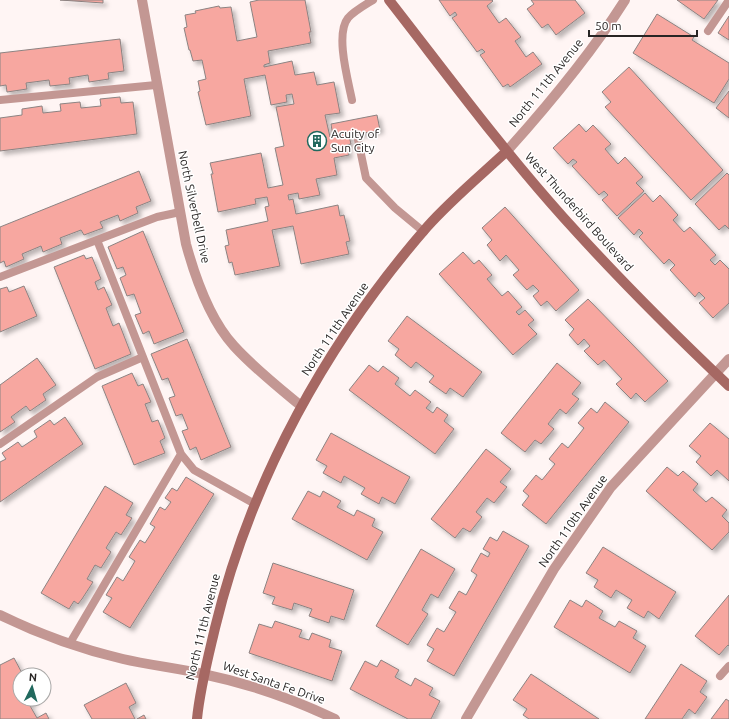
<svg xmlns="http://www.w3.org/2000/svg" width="729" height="719" font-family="Ubuntu,sans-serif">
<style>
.building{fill:#f7a7a0;stroke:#8c8382;filter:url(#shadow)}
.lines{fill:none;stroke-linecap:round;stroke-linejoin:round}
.lane{stroke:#c39793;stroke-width:8}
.street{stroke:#c39793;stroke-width:10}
.secondary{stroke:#a66863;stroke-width:10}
.labels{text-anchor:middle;stroke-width:3;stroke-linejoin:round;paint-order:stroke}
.street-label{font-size:12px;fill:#282524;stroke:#fff}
.poi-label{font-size:12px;fill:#282524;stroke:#fff;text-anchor:start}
</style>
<defs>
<filter id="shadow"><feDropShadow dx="3.5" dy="3.5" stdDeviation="2" flood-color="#0004"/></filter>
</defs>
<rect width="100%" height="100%" fill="#fff5f4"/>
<path class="building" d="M60,0h43v3z
M259,0h46l6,32h-2l2,11 -43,8 2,12 -6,2v2l28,-6 3,14 19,-3 3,13 17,-3 6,31 -15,2 5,22h3l-2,-13 46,-9 3,15 -31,6 2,8 -4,1 2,10 -15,3 3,17 -21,4 4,16 -21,4 -1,-6 -10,2 1,5 4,-1 3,15 42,-9 2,11 4,-1 6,26 -4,1 3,12 -48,10 -8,-38 -21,4 8,36 -45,9 -3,-13 -3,1 -4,-17 4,-1 -3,-15 42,-9 -3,-14 4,-1 -2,-9 -12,2 1,5 -38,8 -7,-38h2l-3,-11 51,-10 7,35 15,-3 -8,-37 9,-2 -8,-39 18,-3 -2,-10 -6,1 1,7 -16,3 -6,-30 -21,4 7,37 -45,9 -8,-33 2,-1 -2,-10 8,-2 -4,-19 -9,1 -3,-11h-1l-5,-22 3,-1 -2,-12 11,-2 -1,-2 24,-5 1,2 11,-1 6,34 20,-4 -7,-35z
M439,0h53l1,1 -6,5 12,17 7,-5 15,19 -6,4 11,16 7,-5 9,12 -32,23 -2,-3 -5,3 -23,-32 5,-3 -3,-3 -5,3 -25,-34 5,-3 -2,-3 -5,4z
M531,0h44l10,13 -29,22 -8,-11 -6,4 -15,-19 7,-5z
M677,0h41l-14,19z
M657,14l37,23 -2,3 37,23v16l-15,24 -81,-50z
M729,16v24l-11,-7z
M120,39l4,32 -16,2 1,6 -20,3 -1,-7 -19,3 1,6 -20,2 -1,-6 -23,3 1,6 -20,3 -1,-7 -6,1v-33z
M629,67l94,103 -32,30 -86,-93 6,-5 -9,-10z
M729,91v27l-13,-10z
M120,97l1,6 12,-1 4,32 -137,17v-33l22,-3v-6l20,-3 1,7 18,-2 -1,-7 20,-2 1,6 20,-2 -1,-7z
M579,124l7,8 7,-7 18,19 -6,5 13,15 7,-7 18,20 -7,6 8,8 -27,25 -15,-16 6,-5 -4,-4 -5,4 -27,-29 5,-4 -4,-3 -5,5 -15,-16z
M139,171l12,30 -15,6 2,6 -18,8 -2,-6 -18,7 3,6 -19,7 -3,-5 -21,8 2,6 -19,8 -2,-6 -19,8 2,5 -18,8 -2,-6 -4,2v-36z
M727,173l2,2v54l-4,-4 -6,5 -24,-26z
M645,193l8,9 7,-7 18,20 -5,5 11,12 6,-5 26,28 -6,5 5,5 5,-5 9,9v34l-16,15 -14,-15 6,-5 -6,-6 -4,5 -25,-27 5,-5 -6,-6 -5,5 -25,-27 4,-4 -4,-4 -5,6 -16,-17z
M505,207l74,83 -23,21 -9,-10 -6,5 -8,-10 6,-5 -6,-6 -6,5 -14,-15 6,-5 -13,-15 -6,6 -13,-16 5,-5 -10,-12z
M143,231l41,101 -30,12 -5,-13 -6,3 -8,-19 6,-2 -7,-19 -7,2 -7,-18 6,-3 -3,-8 -6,2 -9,-22z
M463,252l11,12 5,-4 13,15 -5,4 15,17 6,-5 14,16 -6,5 3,3 6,-5 9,10 -6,5 9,9 -24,21 -74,-81z
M84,255l2,4 6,-2 9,22 -6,3 3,8 6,-3 8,18 -6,3 7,18 6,-3 12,31 -36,15 -41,-102z
M24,286l13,30 -37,16v-43l7,-2 2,5z
M588,299l80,82 -23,21 -9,-9 -5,6 -15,-15 6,-5 -18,-19 -6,5 -14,-14 6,-5 -6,-7 -6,6 -9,-10 5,-6 -9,-9z
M407,316l75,56 -19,25 -13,-9 -4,6 -17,-12 5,-6 -18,-14 -5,6 -16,-13 4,-6 -11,-8z
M187,339l44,108 -30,13 -5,-13 -6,3 -8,-19 6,-2 -6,-15 -6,2 -7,-18 6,-2 -7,-18 -6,2 -11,-26z
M37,358l19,27 -13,9 3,6 -16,11 -4,-5 -15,11 4,5 -15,10v-47z
M557,363l24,20 -9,11 7,5 -13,15 -6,-5 -12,15 6,5 -13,15 -6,-4 -10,12 -24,-19z
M369,365l9,7 5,-6 16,12 -4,6 15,12 5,-6 16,12 -5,6 7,5 4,-6 11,8 -4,6 10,8 -19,25 -86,-64z
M132,373l6,13 5,-2 8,18 -6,2 7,18 6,-2 7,18 -5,3 5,12 -31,12 -32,-79z
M605,402l24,20 -83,102 -24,-19 7,-9 -6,-5 13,-16 6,5 13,-16 -6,-5 13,-16 6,5 16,-20 -6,-5 13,-15 6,5z
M65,417l18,27 -83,58v-40l6,-3 -4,-6 16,-11 4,5 15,-10 -3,-6 16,-11 4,5z
M710,423l19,16v42l-12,-11 -6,6 -15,-14 5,-6 -12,-10z
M331,433l79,44 -15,27 -13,-7 -3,7 -18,-10 4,-6 -21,-12 -3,7 -18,-10 4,-7 -11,-6z
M486,449l25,20 -11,13 7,5 -13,16 -7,-5 -11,14 6,5 -12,15 -7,-4 -8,10 -24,-19z
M667,467l11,9 5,-5 15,13 -5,6 13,12 6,-5 15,13 -5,6 7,7v9l-17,18 -66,-59z
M186,477l28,17 -84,134 -27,-16 9,-14 -6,-3 11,-18 6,4 12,-20 -6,-4 11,-17 5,3 10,-16 -5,-3 10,-17 5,3 6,-8 -6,-4 7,-10 5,3z
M105,486l28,17 -7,12 6,3 -11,17 -5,-3 -10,16 5,4 -10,16 -6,-3 -8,14 6,3 -11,17 -4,5 -4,-3 -5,8 -28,-16z
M308,491l12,6 3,-6 18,10 -4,6 17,9 3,-6 18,9 -3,7 11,6 -16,28 -75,-41z
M503,531l26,15 -75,130 -27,-15 7,-12 -7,-4 10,-17 7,4 12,-20 -7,-4 10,-17 7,4 11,-20 -6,-4 10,-18 7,4 2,-4 -7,-4 7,-12 7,4z
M603,547l73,45 -17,27 -11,-8 -4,7 -17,-10 5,-8 -16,-10 -5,8 -17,-11 4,-7 -12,-7z
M421,549l34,20 -17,29 -7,-4 -9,16 6,4 -20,31 -32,-19z
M273,563l81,27 -10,30 -13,-4 -2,7 -20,-7 3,-7 -18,-6 -2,7 -20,-6 3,-7 -12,-4z
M729,595v51l-1,-1 -9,10 -24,-19z
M570,600l12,7 4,-7 17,11 -4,7 16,9 4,-6 18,10 -4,7 13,8 -16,27 -76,-46z
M275,621l27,9 -3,7 10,3 3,-7 19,7 -2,7 13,4 -10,30 -83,-28 10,-29 13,4z
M14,658l9,17h-3v24h15l1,1 -7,4 8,14 9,-5 3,6h-49v-54z
M381,660l18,10 -4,7 16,9 4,-8 18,10 -4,7 11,6 -9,18h-23l-58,-30 15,-28 12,6z
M681,664l26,17 -7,11 7,5 -12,17 -6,-5 -7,10h-37z
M531,674l68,45h-70l-6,-4 4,-6 -14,-9z
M126,683l10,20 -7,4 6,12h-43l-8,-14z
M726,699l3,2v18h-18z
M144,715l2,4h-9z"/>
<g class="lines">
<path class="lane" d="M708,31l21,-31
M0,100l156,-15
M352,100c-4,-20 -17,-66 -4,-82 6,-7 17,-13 25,-18
M357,135l9,43 29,30 29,24
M97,240l84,214 13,16 61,34
M0,277l157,-60 23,-5
M0,444l97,-67 46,-20
M70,643l111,-189
M720,676l9,-10"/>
<path class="street" d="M142,0l44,244c9,33 25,77 48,102 20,22 44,41 67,60
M507,151c43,-48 84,-97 118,-151
M0,615c39,19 80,34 123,44 26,6 53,9 80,15 43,9 92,26 132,45
M466,719l88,-150 57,-82 118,-128"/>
<path class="secondary" d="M389,0c57,73 112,148 174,217 53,59 109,115 166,169
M197,719c3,-31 11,-61 18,-91 36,-149 112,-286 212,-401 24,-27 53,-51 80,-76"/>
</g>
<defs>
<symbol id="building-ring" viewBox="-11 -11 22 22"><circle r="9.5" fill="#fff" stroke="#21695e" stroke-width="1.5"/><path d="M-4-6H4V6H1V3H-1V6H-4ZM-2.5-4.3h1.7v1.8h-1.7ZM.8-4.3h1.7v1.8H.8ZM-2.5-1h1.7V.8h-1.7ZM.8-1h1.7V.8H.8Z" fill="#21695e"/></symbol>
</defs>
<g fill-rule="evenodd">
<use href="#building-ring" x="306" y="130" width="22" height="22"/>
</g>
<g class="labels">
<g class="street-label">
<text transform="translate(546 83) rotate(-51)" y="4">North 111th Avenue</text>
<text transform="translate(194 207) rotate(78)" y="4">North Silverbell Drive</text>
<text transform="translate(579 212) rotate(48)" y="4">West Thunderbird Boulevard</text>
<text transform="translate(335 329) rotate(-56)" y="4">North 111th Avenue</text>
<text transform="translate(573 521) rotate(-55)" y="4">North 110th Avenue</text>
<text transform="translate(203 627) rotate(-76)" y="4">North 111th Avenue</text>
<text transform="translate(274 683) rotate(19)" y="4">West Santa Fe Drive</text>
</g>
<g class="poi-label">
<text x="331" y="138">Acuity of<tspan x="331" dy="14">Sun City</tspan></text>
</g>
</g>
<g transform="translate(32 687) rotate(5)"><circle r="19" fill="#ffffff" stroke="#a9a8a7"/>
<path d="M0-3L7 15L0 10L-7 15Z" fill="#21695e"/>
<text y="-6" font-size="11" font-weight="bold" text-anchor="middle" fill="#282524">N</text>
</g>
<path d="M589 30v6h108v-6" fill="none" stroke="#282524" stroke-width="2"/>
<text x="595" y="30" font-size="12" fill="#282524" stroke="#ffffff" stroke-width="3" paint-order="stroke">50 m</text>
</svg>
